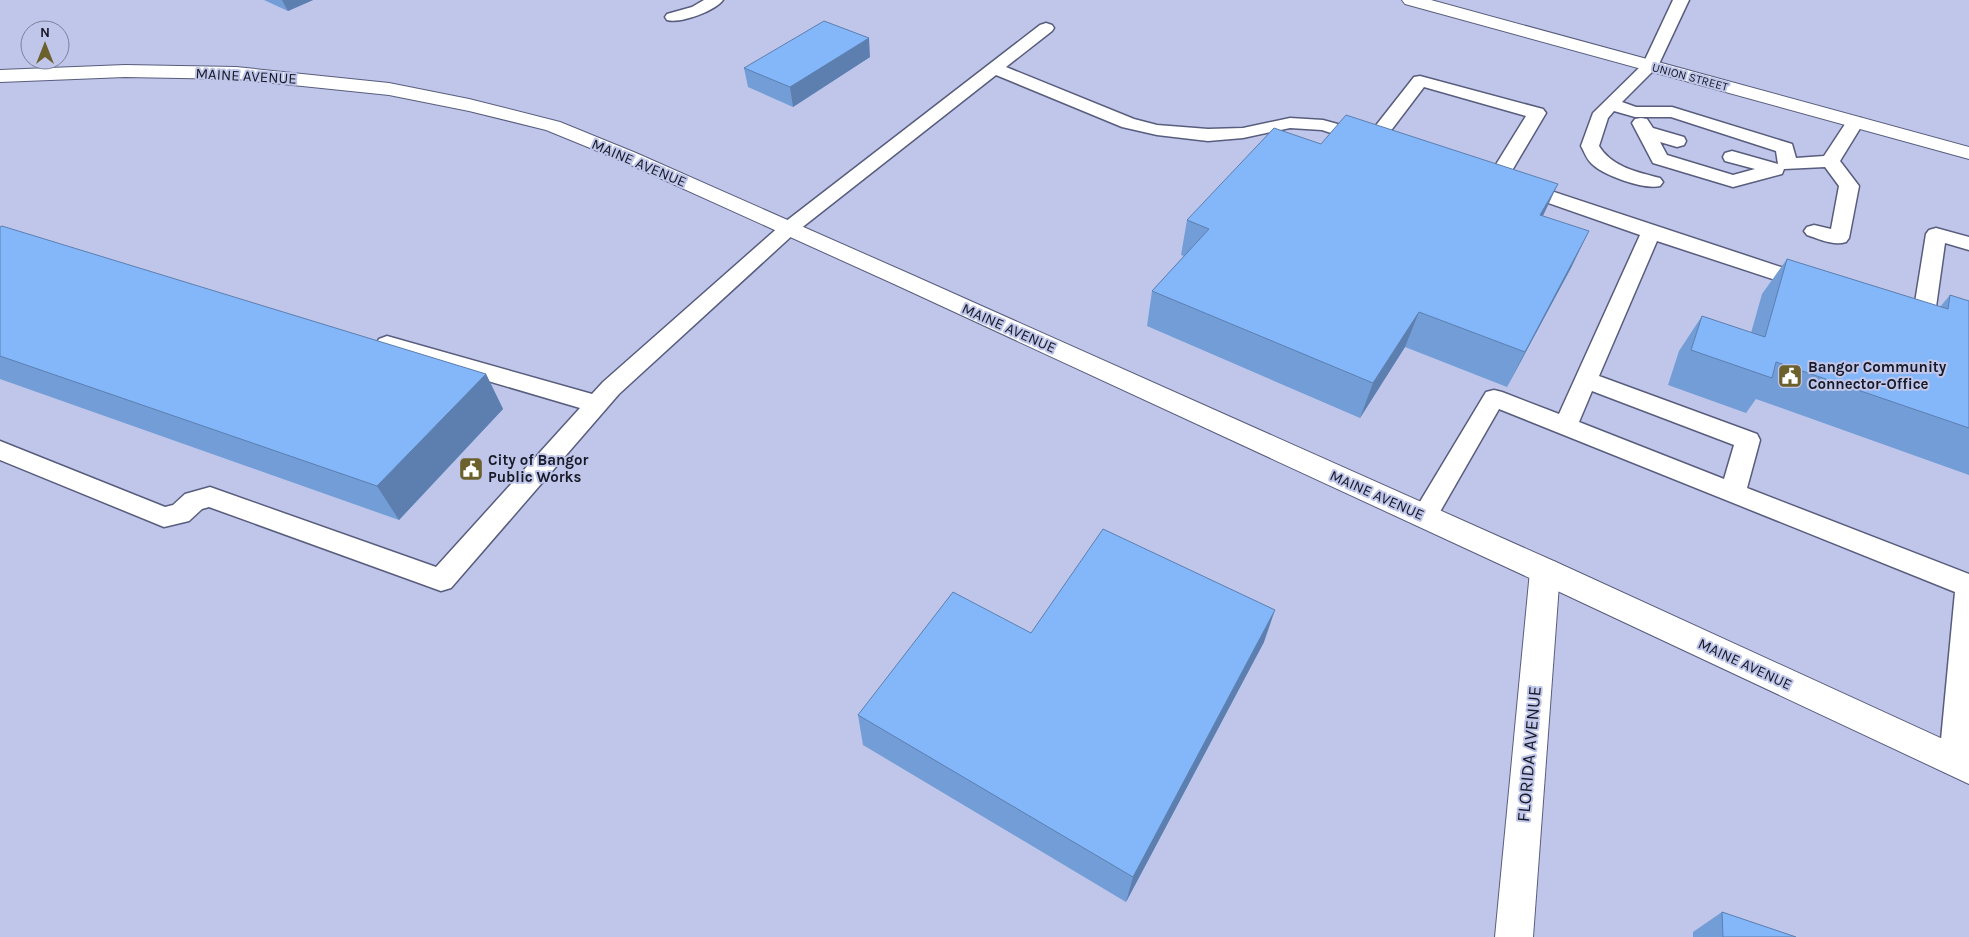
<svg xmlns="http://www.w3.org/2000/svg" width="1969" height="937" font-family="Karla,sans-serif">
<style>
.lines{fill:none;stroke-linecap:round;stroke-linejoin:round}
.service-casing{stroke:#585d7d;stroke-width:3}
.minor-casing{stroke:#585d7d;stroke-width:2}
.tertiary-casing{stroke:#585d7d;stroke-width:2}
.secondary-casing{stroke:#585d7d;stroke-width:2}
.service{fill:#fff;fill-rule:evenodd}
.minor{fill:#fff;fill-rule:evenodd}
.tertiary{fill:#fff;fill-rule:evenodd}
.secondary{fill:#fff;fill-rule:evenodd}
.wall{fill:#729dd7}
.shaded-wall{fill:#5c7faf}
.building{fill:#84b6fa;stroke:#5c7faf}
.labels{text-anchor:middle;stroke-width:4;stroke-linejoin:round;paint-order:stroke}
.far-street-label{font-size:12px;fill:#171926;stroke:#bfc6ea}
.street-label{font-size:15px;fill:#171926;stroke:#bfc6ea}
.poi-label{font-size:15px;font-weight:bold;fill:#171926;stroke:#bfc6ea;text-anchor:start}
.near-street-label{font-size:18px;fill:#171926;stroke:#bfc6ea}
</style>
<rect width="100%" height="100%" fill="#bfc6ea"/>
<g class="lines">
<defs>
<path id="service" d="M704,0h19c-8,11 -43,24 -56,20l-2,-3 2,-3 25,-7z
M1673,0h16l-31,66 -36,36 14,5h36l120,37 4,14 28,-2 25,-38 6,-1 6,1 3,4 -24,39 19,25 -10,52 -3,4c-13,4 -27,-3 -39,-7l-3,-4 3,-4 7,-2 17,4 8,-43 -14,-19 -41,2 -2,5 -49,13 -80,-24 -21,-40 3,-4 6,-1 6,1 6,9 31,9 2,4 -2,4 -7,2 -17,-5 7,13 66,20 22,-6 -30,-8 -2,-4 2,-4 7,-2 46,13 -2,-13 -105,-34h-36l-21,-6 -6,7 -9,28c13,21 38,26 61,32l3,4 -3,4c-16,4 -58,-11 -69,-23 -5,-5 -7,-12 -10,-17l12,-33 50,-49z
M1046,23l6,2 2,3 -2,3 -46,36 128,52 23,6 51,4 35,-1 47,-10 33,2 47,13 44,-56 6,-1 123,33 3,4 -39,66 -3,4 -7,2 -7,-2 -3,-4 39,-63 -102,-29 -44,58 -7,2 -51,-17 -32,-2 -47,10 -35,3 -51,-6 -35,-8 -126,-52 -201,158 -176,161 -168,194 -10,3 -232,-84 -7,2 -13,12 -25,6 -164,-67v-19l165,66 8,-2 12,-11 25,-7 226,80 144,-159 -201,-59 -3,-5 3,-5 8,-3 205,58 11,-12 178,-157 259,-200z
M1521,181l296,98 3,5 -3,5 -8,2 -152,-50 -58,135 158,58 3,6 -13,48 222,86v188l-4,9 -11,4 -11,-4 -4,-10 16,-169 -456,-183 -66,115 -9,3 -9,-3 -4,-7 4,-7 71,-118 8,-2 8,2 57,22 81,-179 -126,-44 -3,-4 3,-4zM1592,391l142,54 -10,34 -145,-57z
M1936,228l33,9v13l-24,-7 -11,78 -3,5 -8,2 -8,-2 -3,-5 14,-87 3,-4z"/>
<path id="minor" d="M1545,559l11,3 4,9 -27,366h-38l35,-366 4,-9z"/>
<path id="tertiary" d="M125,65l111,2 153,16 80,16 91,23 76,31 274,121 646,288 413,189v33l-435,-204 -640,-296 -272,-123 -76,-31 -77,-19 -80,-16 -153,-16 -111,-2 -125,5v-12z"/>
<path id="secondary" d="M1402,0h29l538,147v12l-564,-155z"/>
</defs>
<use href="#service" class="service-casing"/>
<use href="#minor" class="minor-casing"/>
<use href="#tertiary" class="tertiary-casing"/>
<use href="#secondary" class="secondary-casing"/>
<use href="#service" class="service"/>
<use href="#minor" class="minor"/>
<use href="#tertiary" class="tertiary"/>
<use href="#secondary" class="secondary"/>
</g>
<path class="wall" d="M264,0h49l-25,11z
M870,57l-77,50 -45,-20 -4,-19z
M1321,144l222,72 29,50 -65,121 -102,-40 -45,71 -213,-92 5,-35 32,-35 -3,-1 6,-35z
M0,227l486,147 17,35 -104,111 -399,-141z
M1787,259l153,48 10,-12 19,6v174l-213,-76 -10,14 -78,-28 11,-34 23,-35 49,17 11,-39z
M1031,633l233,9 -138,260 -263,-157 -5,-30z
M1722,912l74,25h-103v-5z"/>
<path class="shaded-wall" d="M282,0h31l-25,11z
M869,38l1,19 -77,50 -3,-20z
M1558,184l-16,34 -2,-3z
M1589,231l-17,35 -65,121 18,-35z
M1419,312l-14,35 -45,71 13,-35z
M486,374l17,35 -104,111 -22,-34z
M1275,610l-11,32 -138,260 7,-25z"/>
<path class="building" d="M824,21l45,17 -79,49 -46,-19z
M1346,115l212,69 -18,31 49,16 -64,121 -106,-40 -46,71 -221,-92 57,-62 -22,-9 87,-92 47,16z
M2,226l484,148 -109,112 -377,-130v-129z
M1787,259l161,50 2,-14 19,6v127l-193,-66 -4,16 -81,-28 11,-34 63,21z
M1103,529l172,81 -142,267 -275,-162 95,-123 78,41z
M1722,912l74,25h-73z"/>
<defs>
<symbol id="civic-square" viewBox="-11 -11 22 22"><rect x="-9" y="-9" width="18" height="18" rx="4" fill="#6c602d" stroke="#bfc6ea"/><path d="M-.6-6.5H3V-4.5H.6V-3L4-1V1h2V6H-6V1h2V-1L-.6-3ZM-1.2 2.5V6h2.4V2.5Z" fill="#fff"/></symbol>
</defs>
<g fill-rule="evenodd">
<use href="#civic-square" x="1776" y="362" width="28" height="28"/>
<use href="#civic-square" x="457" y="455" width="28" height="28"/>
</g>
<g class="labels">
<g class="far-street-label">
<text transform="translate(1690 77) rotate(15)" y="4">UNION STREET</text>
</g>
<g class="street-label">
<text transform="translate(246 76) rotate(3)" y="5">MAINE AVENUE</text>
<text transform="translate(639 163) rotate(23)" y="5">MAINE AVENUE</text>
<text transform="translate(1009 328) rotate(24)" y="5">MAINE AVENUE</text>
<text transform="translate(1377 495) rotate(24)" y="5">MAINE AVENUE</text>
<text transform="translate(1745 664) rotate(25)" y="5">MAINE AVENUE</text>
</g>
<g class="poi-label">
<text x="1808" y="372">Bangor Community<tspan x="1808" dy="17">Connector-Office</tspan></text>
<text x="488" y="465">City of Bangor<tspan x="488" dy="17">Public Works</tspan></text>
</g>
<g class="near-street-label">
<text transform="translate(1529 754) rotate(-85)" y="6">FLORIDA AVENUE</text>
</g>
</g>
<g transform="translate(45 45)"><circle r="24" fill="#bfc6ea" stroke="#7c819c"/>
<path d="M0-4L9 19L0 12L-9 19Z" fill="#6c602d"/>
<text y="-8" font-size="14" font-weight="bold" text-anchor="middle" fill="#171926">N</text>
</g>
</svg>
